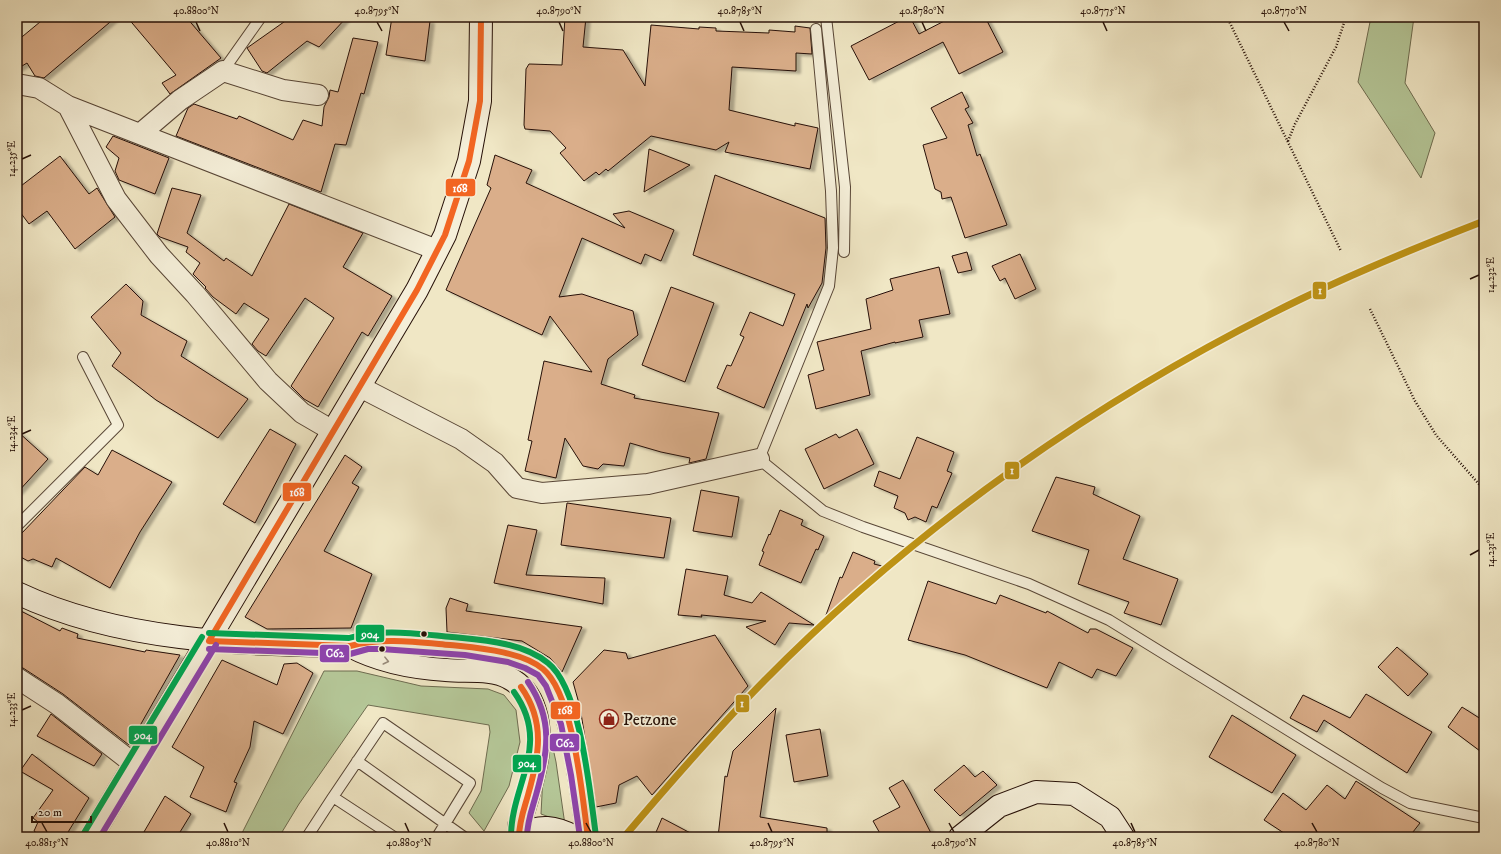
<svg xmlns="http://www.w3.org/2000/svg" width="1501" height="854" font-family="'IM FELL DW Pica',serif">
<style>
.green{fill:#b5c798;stroke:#6e6c50}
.building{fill:#daae8a;stroke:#261007;filter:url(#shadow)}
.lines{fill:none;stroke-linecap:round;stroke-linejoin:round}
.service-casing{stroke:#584636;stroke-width:12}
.minor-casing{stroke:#584636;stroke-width:22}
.secondary-casing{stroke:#261007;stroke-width:24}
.path{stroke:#261007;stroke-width:2.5;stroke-dasharray:1 2;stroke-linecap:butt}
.service{stroke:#f5efd9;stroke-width:10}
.minor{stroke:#f5efd9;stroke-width:20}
.secondary{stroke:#f5efd9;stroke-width:22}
.bus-1-casing{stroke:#f5efd9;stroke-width:9}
.bus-2-casing{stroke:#f5efd9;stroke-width:9}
.bus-3-casing{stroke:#f5efd9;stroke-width:9}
.bus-1{stroke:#f26522;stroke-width:6}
.bus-2{stroke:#8e44ad;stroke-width:6}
.bus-3{stroke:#00a651;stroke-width:6}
.metro-1-casing{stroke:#f5efd9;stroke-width:10}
.metro-1{stroke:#bd9215;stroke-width:7}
.oneway{stroke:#988b7a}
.ticks{fill:none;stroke:#261007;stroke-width:1.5}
.bus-dot{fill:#261007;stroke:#f5efd9;stroke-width:1.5}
.labels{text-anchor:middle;stroke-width:3.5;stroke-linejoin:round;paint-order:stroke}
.poi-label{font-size:17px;fill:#261007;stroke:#f5efd9;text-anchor:start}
.line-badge{stroke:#f5efd9;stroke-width:1.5}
.badge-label{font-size:11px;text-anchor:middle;font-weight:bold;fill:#fff}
.neatline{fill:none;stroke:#261007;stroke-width:1.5}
.ticks-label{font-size:10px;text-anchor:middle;fill:#261007}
</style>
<defs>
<filter id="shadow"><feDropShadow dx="4.5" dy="2.5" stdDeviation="1" flood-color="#0004"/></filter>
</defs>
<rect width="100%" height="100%" fill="#f0e7c5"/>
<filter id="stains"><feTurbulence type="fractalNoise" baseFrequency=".005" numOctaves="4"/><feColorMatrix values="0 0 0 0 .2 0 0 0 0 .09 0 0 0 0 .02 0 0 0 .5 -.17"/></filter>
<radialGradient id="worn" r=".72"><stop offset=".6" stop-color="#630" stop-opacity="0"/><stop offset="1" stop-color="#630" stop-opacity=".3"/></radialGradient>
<path class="green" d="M1371,17h43l-9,66 30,50 -14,45 -63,-96z
M324,671h33l64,15 67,3 16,6 12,15 4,32 -11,44 -25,45 -15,-18 12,-22 9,-59 -1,-7 -121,-20 -69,99 -20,33h-39z
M546,716l10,46 9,63 -13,-7 -11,-4z"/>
<path class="building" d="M46,17h70l-72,61 -9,-2 -8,-13 -10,6v-28z
M127,17h59l35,41 -51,36 -8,-11 14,-8z
M291,17h56l-28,30 -12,-6 -40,32 -5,-2 -15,-23z
M392,17h18l20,4 -5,40 -39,-6z
M565,17h21l-3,30 40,3 22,36 6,-61 48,4v-2l17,1v3l53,2v-3l26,2v-6l15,2 2,26 -16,-1v18l-64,-4 -3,43 66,16v-3l23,5 -8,41 -85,-17 4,-10 -13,8 -65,-14 -43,35 -2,-2 -7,6 -3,-3 -12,9 -24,-28 6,-5 -16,-17 -25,-2 -1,-4 2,-56 3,-5 33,1z
M907,17h3l9,17 33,-17h33l18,35 -44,22 -16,-32 -74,38 -18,-34z
M353,38l25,4 -14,52 -3,-1 -15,52 -11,-1 -14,48 -145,-56 12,-28 6,-4 43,15 2,-3 54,24 10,-20 19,6 2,-19 5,-10 1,-7 8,2z
M962,92l7,15 -4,2 8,14 -5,2 9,31 3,-2 27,71 -42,13 -14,-41 -9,2 -1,-7 -6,-3 -12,-44 24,-7 -16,-30z
M113,136l56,22 -14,36 -36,-14 -4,-9 4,-13 -13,-11z
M649,149l41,16 -46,27z
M495,155l37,15 -6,13 99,45 -12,-14 16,-3 45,19 -13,31 -16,-7 -4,10 -59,-26 -23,59 23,-3 51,17 5,24 -30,24 -7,25 34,11 -1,3 85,15 -13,46 -17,4 1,-5 -29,-6 -31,-9 -6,23 -21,-2 -5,5 -15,-3 -18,-28 -9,40 -31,-7 7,-30 -4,-1 16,-79 48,11 -42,-56 -8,19 -96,-45 45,-102 -4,-3z
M60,156l29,38 8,-6 18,29 -40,32 -28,-38 -18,13 -12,-16v-19z
M715,175l110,43 1,30 -4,35 -14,25 -1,-4 -43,104 -47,-20 10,-23 4,1 13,-29 -4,-2 10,-23 33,14 12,-32 -102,-39z
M172,188l29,7 -14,38 37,28 2,-3 26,18 37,-72 74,29 -20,34 49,29 -24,40 -6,-4 -44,75 -14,-8 -13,-13 43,-68 -29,-20 -39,58 -8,-5 -6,-7 17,-25 -25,-16 -8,11 -23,-17 -8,-9 1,-1 -13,-13 7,-11 -14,-11 2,-5 -28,-10 -3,-3z
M967,252l5,18 -14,3 -6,-17z
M1020,254l16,35 -21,10 -10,-21 -5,3 -8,-15z
M939,267l11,47 -31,6 4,17 -28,6v-1l-34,9 9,44 -54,14 -8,-34 16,-5 -7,-28 54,-13 -5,-30 27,-9 -3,-11z
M126,284l17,17 -2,14 46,26 -6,15 67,43 -30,39 -62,-38 -44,-34 9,-13 -30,-36z
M671,287l43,16 -29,79 -43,-17z
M270,429l26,15 -41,79 -32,-19z
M857,429l17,35 -50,25 -19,-40 31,-15 3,4z
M17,431l31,28 -31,34z
M917,437l37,15 -7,19 5,2 -15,35 -5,-2 -6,16 -11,-5 -7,3 -3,-7 -11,-5 4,-12 -24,-10 5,-15 21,8z
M112,450l60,32 -32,50 -30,56 -54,-30 -4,9 -19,-8 -5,2 -11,-6v-16l3,-4 65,-68 13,8z
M345,455l17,12 -10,16 7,4 -35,64 48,23 -21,54 -84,1 -22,-12z
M1056,477l39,10 -2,7 47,22 -17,43 55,20 -17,46 -37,-12 5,-11 -51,-18 11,-34 -57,-19z
M701,490l38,7 -7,40 -39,-6z
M567,503l104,15 -7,40 -103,-13z
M780,510l23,10 -2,5 23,11 -6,14 -2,-1 -15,34 -42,-18 5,-13 -2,-1 7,-17 1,1z
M508,525l29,5 -11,45 79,3 -2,26 -109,-21z
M853,552l22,9 -1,3 8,2 -56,49 14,-38 2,1z
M686,569l42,7 -4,19 28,8 9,-11 53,33 -25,-2 -14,22 -29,-18 20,-6 -65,-6 1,2 -24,-2z
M928,581l68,23 4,-9 46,18 1,-2 41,22 2,-4h6l37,19 -17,28 -19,-7 -5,9 -33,-16 -12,26 -82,-33 -57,-15z
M450,598l18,6 -2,7 116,16 -20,45 -12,-14 -28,-17 -75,-9 -1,-24z
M17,609l43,22 2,-3 16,6 -1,4 68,14 1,-2 34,5 -51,90 -66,-51 -40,-26 -6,-1z
M715,635l33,51 -96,109 -15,-19 -18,9 -3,18 -20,4 -16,-100 -7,-25 31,-32 22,3 2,6z
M1397,647l31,27 -20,22 -30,-29z
M222,660l55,25 7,-21 13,-1 16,10 -30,61 -29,-13 -4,26 -16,35 3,1 -11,29 -36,-15 14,-30 -32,-20z
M1366,694l66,38 -25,41 -83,-53 -7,12 -27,-14 13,-23 47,23z
M1462,707l22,14v33l-36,-27z
M776,708l-16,109 67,11v9h-109l7,-61 2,1 6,-26z
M51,714l51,40 -8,12 -57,-30z
M1232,715l64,40 -24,38 -63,-36z
M820,729l8,47 -34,6 -8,-47z
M32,754l57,44 -24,39h-23l-8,-6 4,-9 -5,-4 20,-28 -33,-19z
M964,765l11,12 8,-6 14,14 -37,31 -26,-26z
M903,780l7,12 23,45h-51l-9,-16 27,-14 -11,-19z
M1356,781l64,42 -11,14h-96l-9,-5 -4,5h-10l-26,-17 19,-27 23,17 21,-25 18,14z
M165,796l26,18 -14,23h-36z
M662,818l36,19h-44z"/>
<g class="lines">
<defs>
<path id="service" d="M826,17l19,170 -1,65
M816,29l15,162 2,57 -4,38 -70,173 64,52 40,16 166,57 80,36 273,168 28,15 74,15
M223,71l38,-54
M17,526l101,-101 -35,-68
M357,761l107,76
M333,797l50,-74 87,60 -33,54
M307,837l26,-40 61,40"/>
<path id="minor" d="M17,84l22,4 29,18 369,144
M68,106l48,93 43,56 36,39 73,87 34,32 31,18
M140,134l40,-34 43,-29 60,19 35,5
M360,387l101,52 34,24 22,25 25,5 106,-9 111,-25
M17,678l40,26 77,60"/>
<path id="secondary" d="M17,593c104,49 221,51 333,53l17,-5h14c41,3 131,3 162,28 29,23 39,130 45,168
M350,646c30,16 63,22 96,24 19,2 46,-2 63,8 27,14 32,47 29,74 -3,25 -12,50 -19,74v11
M519,834c22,-9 35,-8 56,3
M91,837l326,-547 28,-55 24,-74 11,-60 1,-84
M960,837l39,-31 37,-14 38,2 36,23 13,20"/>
</defs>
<use href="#service" class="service-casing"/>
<use href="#minor" class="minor-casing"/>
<use href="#secondary" class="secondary-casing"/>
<path class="path" d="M1227,17l114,234
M1288,141l7,-17 41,-77 10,-30
M1370,309l45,92 21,34 48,55"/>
<use href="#service" class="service"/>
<use href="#minor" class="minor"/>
<use href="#secondary" class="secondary"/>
<defs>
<path id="bus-1" d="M209,641l208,-351 28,-55 24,-74 11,-60 1,-84
M209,641l141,5c31,-9 67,-4 100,-1 27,3 71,6 93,24 31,26 39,128 45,168
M519,837c0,-15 5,-28 9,-42 11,-39 18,-73 -7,-108"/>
<path id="bus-2" d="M209,649l141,5 18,-5h13l84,6 43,7 17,6 13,7 8,11 15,38 10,51 9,62
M100,837l116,-192
M527,837c0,-15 5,-28 9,-42 12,-42 18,-75 -8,-113"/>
<path id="bus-3" d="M209,633l140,5c32,-10 69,-4 103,-1 30,3 70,5 96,26 33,26 42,131 48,173
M84,833l118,-196
M511,837c0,-53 41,-92 3,-145"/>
</defs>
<use href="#bus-1" class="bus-1-casing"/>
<use href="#bus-2" class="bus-2-casing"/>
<use href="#bus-3" class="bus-3-casing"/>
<use href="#bus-1" class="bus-1"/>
<use href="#bus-2" class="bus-2"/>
<use href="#bus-3" class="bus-3"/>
<defs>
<path id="metro-1" d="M624,837c45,-53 91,-106 140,-156 155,-157 339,-286 537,-382 60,-29 121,-54 183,-78"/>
</defs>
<use href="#metro-1" class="metro-1-casing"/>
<use href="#metro-1" class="metro-1"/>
</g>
<defs><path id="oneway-chevron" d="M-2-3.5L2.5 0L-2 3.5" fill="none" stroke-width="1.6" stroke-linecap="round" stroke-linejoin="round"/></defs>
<use class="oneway" href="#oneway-chevron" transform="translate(386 661) rotate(14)"/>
<path class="ticks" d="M196,22l4,9M377,22l5,9M559,22l4,9M740,22l4,9M922,22l4,9M1103,22l4,9M1284,22l5,9M22,159l9,-4M1470,279l9,-4M22,434l9,-4M1470,555l9,-5M22,710l9,-4M42,823l5,9M224,823l4,9M405,823l4,9M586,823l5,9M768,823l4,9M949,823l5,9M1131,823l4,9M1312,823l5,9"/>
<defs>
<symbol id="shop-ring" viewBox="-11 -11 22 22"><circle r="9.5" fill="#f5efd9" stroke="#8f2418" stroke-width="1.5"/><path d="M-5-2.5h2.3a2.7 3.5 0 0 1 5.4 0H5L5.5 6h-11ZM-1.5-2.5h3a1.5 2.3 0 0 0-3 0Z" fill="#8f2418"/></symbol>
</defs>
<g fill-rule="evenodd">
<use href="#shop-ring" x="598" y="708" width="22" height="22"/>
</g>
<g class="bus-dot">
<circle cx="424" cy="634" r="3.5"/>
<circle cx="382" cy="649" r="3.5"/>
</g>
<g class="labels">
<g class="poi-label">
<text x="623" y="725">Petzone</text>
</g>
</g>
<g class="line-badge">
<rect x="445" y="178" width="31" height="19" rx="4" fill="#f26522"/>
<rect x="1312" y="281" width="15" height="19" rx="4" fill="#bd9215"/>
<rect x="1004" y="461" width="16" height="19" rx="4" fill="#bd9215"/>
<rect x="282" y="482" width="30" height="20" rx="4" fill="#f26522"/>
<rect x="355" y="624" width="30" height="19" rx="4" fill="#00a651"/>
<rect x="319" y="644" width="31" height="19" rx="4" fill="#8e44ad"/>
<rect x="735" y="694" width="15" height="19" rx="4" fill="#bd9215"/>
<rect x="550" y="701" width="31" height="19" rx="4" fill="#f26522"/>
<rect x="128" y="725" width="30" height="20" rx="4" fill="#00a651"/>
<rect x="549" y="733" width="31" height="19" rx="4" fill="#8e44ad"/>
<rect x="512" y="754" width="30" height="19" rx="4" fill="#00a651"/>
</g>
<g class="badge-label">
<text x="460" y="192">168</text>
<text x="1320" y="294">1</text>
<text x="1012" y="474">1</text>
<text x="297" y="496">168</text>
<text x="370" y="638">904</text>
<text x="335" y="657">C62</text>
<text x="742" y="707">1</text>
<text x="565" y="714">168</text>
<text x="143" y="739">904</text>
<text x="565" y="747">C62</text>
<text x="527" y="767">904</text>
</g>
<rect width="1501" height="854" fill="none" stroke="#f0e7c5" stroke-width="44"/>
<path d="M32 816v6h59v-6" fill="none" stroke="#261007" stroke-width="2"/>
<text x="38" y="816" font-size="12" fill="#261007" stroke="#f5efd9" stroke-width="3" paint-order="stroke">20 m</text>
<rect x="22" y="22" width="1457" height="810" class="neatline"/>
<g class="ticks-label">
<text x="196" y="14">40.8800°N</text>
<text x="377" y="14">40.8795°N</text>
<text x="559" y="14">40.8790°N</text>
<text x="740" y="14">40.8785°N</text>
<text x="922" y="14">40.8780°N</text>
<text x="1103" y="14">40.8775°N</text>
<text x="1284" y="14">40.8770°N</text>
<text transform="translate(11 159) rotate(-90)" y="4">14.235°E</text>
<text transform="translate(1490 275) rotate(-90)" y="4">14.232°E</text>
<text transform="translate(11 434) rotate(-90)" y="4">14.234°E</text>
<text transform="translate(1490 550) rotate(-90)" y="4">14.231°E</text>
<text transform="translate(11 710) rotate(-90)" y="4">14.233°E</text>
<text x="47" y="846">40.8815°N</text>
<text x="228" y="846">40.8810°N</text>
<text x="409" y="846">40.8805°N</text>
<text x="591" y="846">40.8800°N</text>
<text x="772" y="846">40.8795°N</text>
<text x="954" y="846">40.8790°N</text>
<text x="1135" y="846">40.8785°N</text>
<text x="1317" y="846">40.8780°N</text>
</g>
<rect width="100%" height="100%" filter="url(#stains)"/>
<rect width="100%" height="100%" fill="url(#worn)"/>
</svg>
